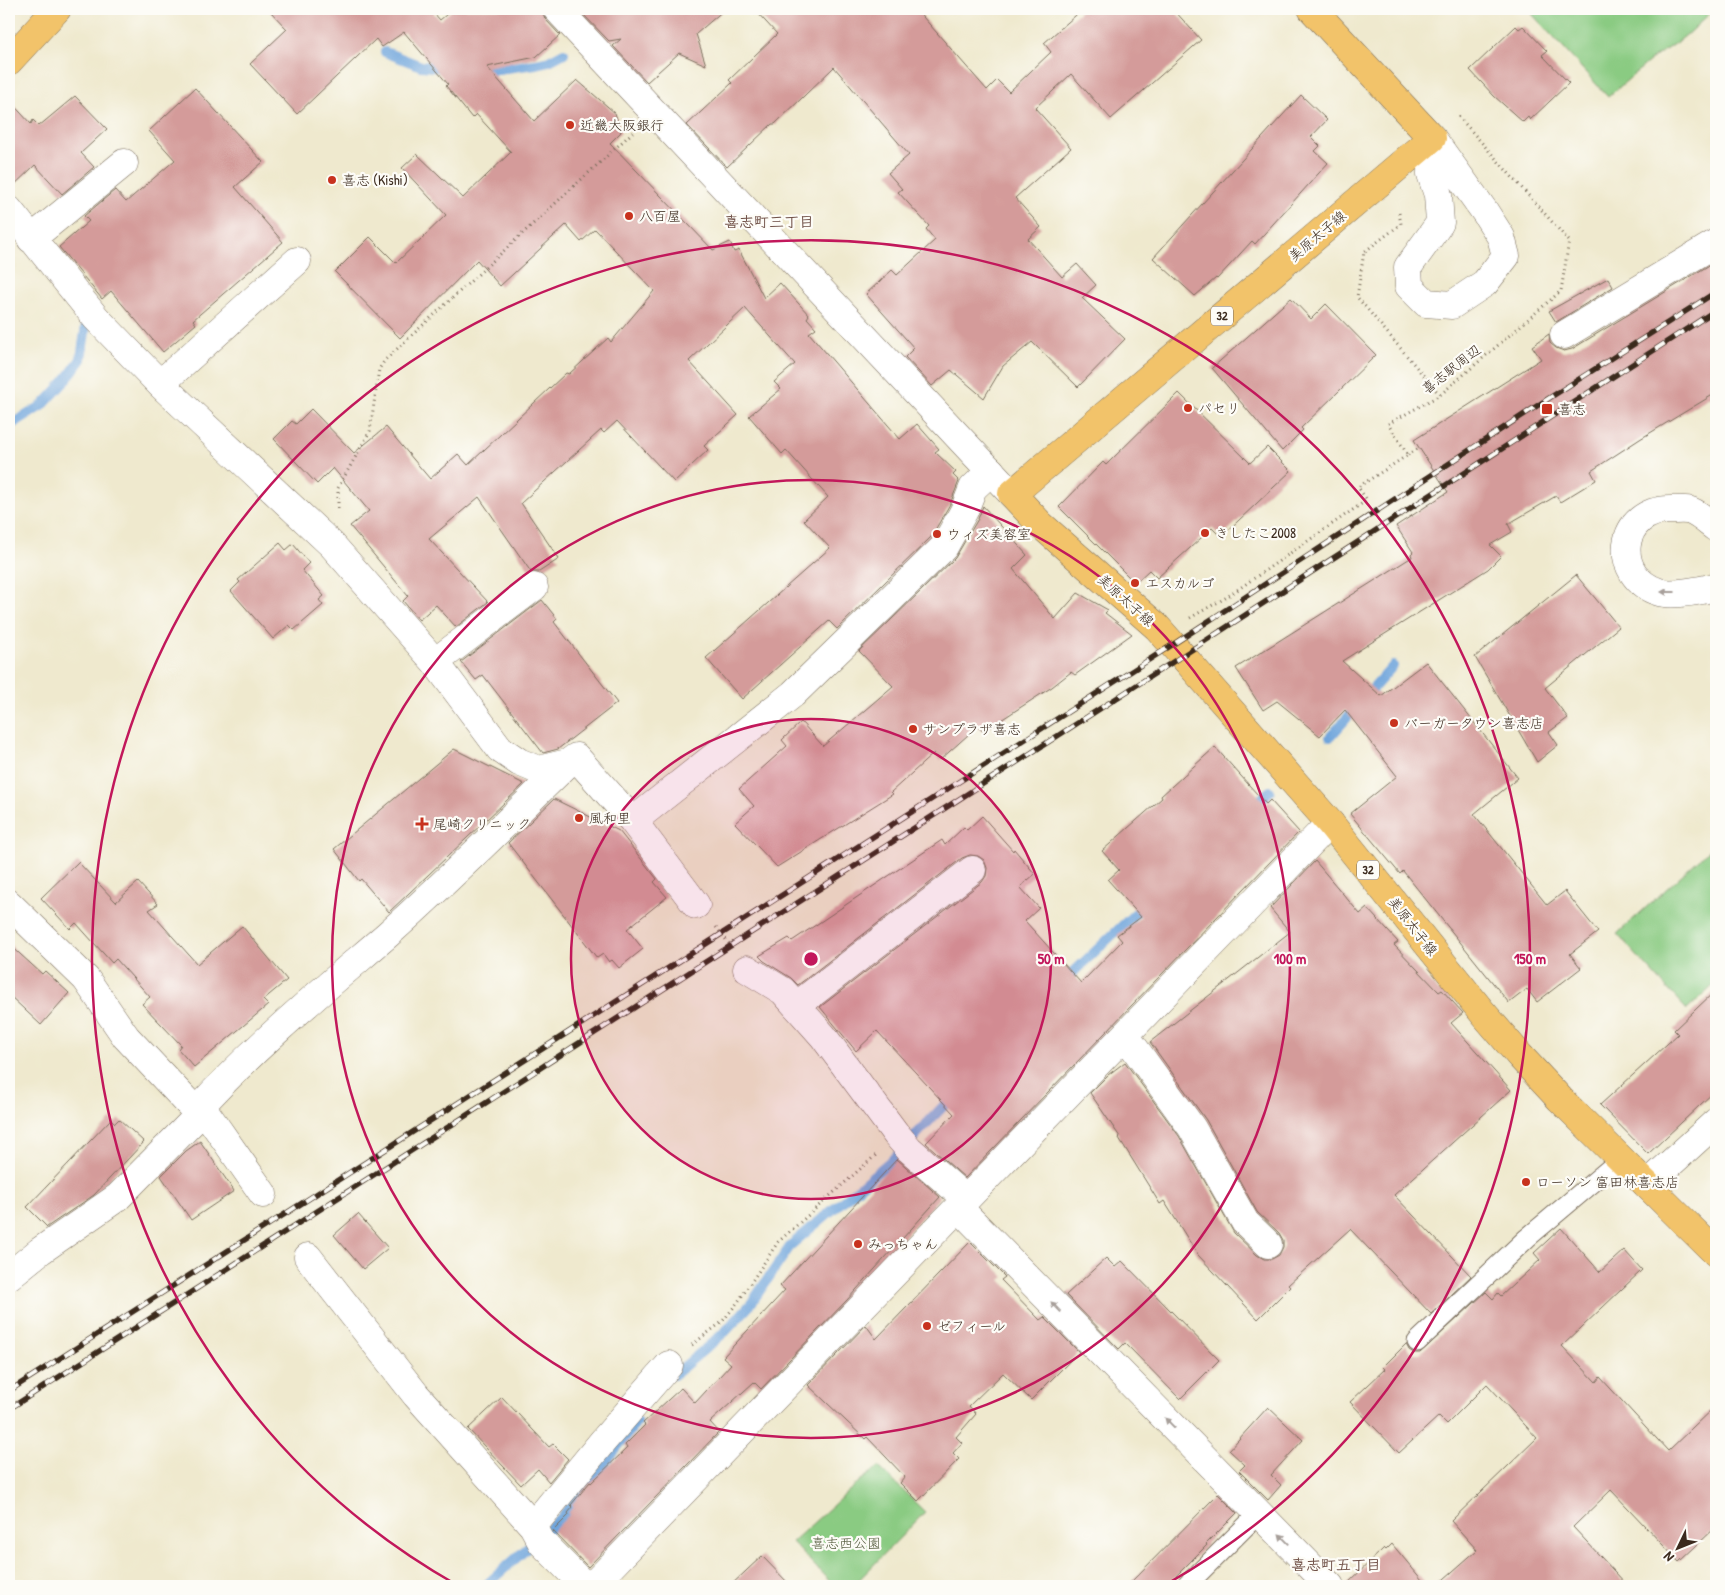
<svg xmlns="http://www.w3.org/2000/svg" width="1725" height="1595" font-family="'Patrick Hand','Klee One',sans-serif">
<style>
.green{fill:#8acb82;stroke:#627a50}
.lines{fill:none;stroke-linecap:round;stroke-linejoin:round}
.stream{stroke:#6fa5dc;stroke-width:10}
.building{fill:#d49b9a}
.service-casing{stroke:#7a6d5c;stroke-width:21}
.minor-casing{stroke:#7a6d5c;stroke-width:29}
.tertiary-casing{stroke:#7a6d5c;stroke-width:29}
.primary-casing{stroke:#7a6d5c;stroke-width:29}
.trunk-casing{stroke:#7a6d5c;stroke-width:29}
.path{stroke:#7a6d5c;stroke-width:3;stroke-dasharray:1 4;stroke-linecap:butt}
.service{stroke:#fff;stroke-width:19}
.minor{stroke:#fff;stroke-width:28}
.tertiary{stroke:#fff;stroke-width:28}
.primary{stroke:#f2c36a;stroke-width:28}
.trunk{stroke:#f2c36a;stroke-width:28}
.rail-casing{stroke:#3b2a1e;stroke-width:5.5}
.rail{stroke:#fdfcf7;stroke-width:4;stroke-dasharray:11;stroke-linecap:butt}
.oneway{fill:#a79f9a}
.ring{fill:none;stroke:#c2185b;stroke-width:2.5}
.poi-dot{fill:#c8321e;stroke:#fdfcf7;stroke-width:2}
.labels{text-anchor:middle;stroke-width:4.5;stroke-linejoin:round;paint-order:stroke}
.shield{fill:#fdfcf7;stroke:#75695f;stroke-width:1}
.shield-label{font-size:12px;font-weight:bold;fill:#3b2a1e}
.poi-label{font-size:14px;fill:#3b2a1e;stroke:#fdfcf7;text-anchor:start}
.street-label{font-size:14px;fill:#3b2a1e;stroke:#fdfcf7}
.park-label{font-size:14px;fill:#535a3c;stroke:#fdfcf7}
.neighbourhood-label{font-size:15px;font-weight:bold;fill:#715249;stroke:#fdfcf7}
.centre{fill:#c2185b;stroke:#fdfcf7;stroke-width:2.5}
.ring-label{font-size:15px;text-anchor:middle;font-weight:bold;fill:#c2185b;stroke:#fdfcf7;stroke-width:4.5;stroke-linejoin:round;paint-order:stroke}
</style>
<rect width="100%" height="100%" fill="#fdfcf7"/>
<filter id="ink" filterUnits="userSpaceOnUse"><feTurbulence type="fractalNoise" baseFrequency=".02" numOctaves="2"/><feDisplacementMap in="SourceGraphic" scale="10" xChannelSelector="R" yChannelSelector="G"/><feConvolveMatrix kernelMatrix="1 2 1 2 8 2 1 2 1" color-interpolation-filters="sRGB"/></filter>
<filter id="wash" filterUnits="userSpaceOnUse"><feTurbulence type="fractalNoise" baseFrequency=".0096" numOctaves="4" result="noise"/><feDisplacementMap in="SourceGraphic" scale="20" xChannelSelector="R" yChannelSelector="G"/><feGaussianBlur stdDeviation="1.12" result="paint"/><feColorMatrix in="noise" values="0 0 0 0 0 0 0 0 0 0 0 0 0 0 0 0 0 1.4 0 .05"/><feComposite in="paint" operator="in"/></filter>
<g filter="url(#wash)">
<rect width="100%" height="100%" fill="#efe9ce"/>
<path class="green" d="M1537,9h178l-31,28 -32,22 -44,38 -76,-83z
M1709,850l7,8v125l-29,27 -70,-76z
M879,1467l46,45 -72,74h-19l-42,-44 69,-62z"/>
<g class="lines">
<path class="stream" d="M385,52l36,14 26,2
M476,72l60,-8 13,-3 15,-8
M9,426l34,-21 23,-25 15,-21 5,-34
M1330,737l63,-71
M1252,807l18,-16
M1063,982l84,-80
M674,1375l51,-43 25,-27 41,-60 104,-88 59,-62
M485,1586l75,-67 77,-97"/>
</g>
<g id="blocks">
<path class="building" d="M268,9h169l-4,3 7,8 13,-11h89l3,10 15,16 -24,22 -49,10 47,54 43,-41 38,33 6,19 -11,11 103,107 17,-8 4,10 5,-2 25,48 16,-15 29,32 -2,3 9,10 -7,5 91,106 17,-15 22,25 -4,3 21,20 -3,3 6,6 -9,23 -19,33 -94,92 -8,-8 -87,78 -36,-41 124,-110 -26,-28 24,-23 -42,-47 -4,4 -33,-38 32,-27 -7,-7 21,-18 -50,-56 -56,53 49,54 -34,31 4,4 -34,32 -57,-61 -13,12 -3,-3 -80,73 38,56 -20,13h-8l-52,-75 -50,42 59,63 -32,25 -20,-22 -17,15 -16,-19 5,-5 -58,-70 19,-15 -36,-43 -16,16 -43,-45 18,-18 4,3 15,-15 43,44 32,-26 44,52 28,-25 10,11 98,-92 3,1 39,-36 3,4 43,-51 -59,-62 -14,13 -15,-17 -66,61 -23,-26 -77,78 -65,-66 35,-35 26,26 50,-48 -44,-47 15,-14 46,44 48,-46 -35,-38 -4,4 -26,-32 2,-2 -44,-52 -22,15 -6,-8 -79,75 -47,-50 37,-35z
M578,9h147l-29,25 10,31 -27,-12 -32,29 -34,-36 8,-7 -12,2z
M754,9h162l71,81 10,-10 12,12 42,-40 -7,-9 39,-34h90l28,31 -90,79 -40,-45 -36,34 36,40 -56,50 26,29 -13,12 34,38 15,-13 19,21 -14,13 43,41 -47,48 -46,-45 -29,24 -19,32 -33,-28 -19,16 -27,-29 9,-9 -48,-54 26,-24 5,5 38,-35 -9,-11 3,-3 -31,-34 4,-3 -14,-16 21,-18 -75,-88 -59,57h-3l-45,43 -40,-42 45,-42 -3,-3 48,-46z
M1516,26l3,3 4,-3 24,25 -5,4 27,28 -39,37 -2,-3 -5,5 -29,-26 -24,-26z
M195,88l68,74 -28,25 48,55 -90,78 3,4 -33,28 -52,-61 -9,8 -43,-52 30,-26 -5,-5 31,-26 11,12 49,-42 -26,-29z
M1301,95l26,25 -16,17 9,9 -5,5 13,12 -73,81 -3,-3 -35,38 -1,-1 -21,18 -42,-38z
M75,96l32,33 -26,24 13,14 -32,27 -27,-29 -26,25v-90l22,24 2,-4 6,6z
M1716,261v132l-76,46 -49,32 5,9 -36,22 -4,-6 -48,28 4,8 -22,13 11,11 -13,13 -146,92 39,35 45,-34 92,116 -44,36 73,91 18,-14 33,41 -28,22 11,14 -44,34 -10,-13 -18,14 -106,-132 -3,3 -50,-60 47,-38 -52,-66 -25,26 -43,-35 -14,9 -27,-42 176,-111 -1,-3 2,-2 -17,-26 52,-34 -34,-52 127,-81 -9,-13 17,-12 1,9 6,5 8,3 8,-2z
M1608,278l5,9 -57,35 -7,-11z
M1291,298l20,21 15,-15 50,51 -75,73 2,2 -21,21 -70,-83z
M1179,393l71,70 17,-16 24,24 -70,66 -9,-9 -55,50 -8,-8 -14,13 -76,-76 44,-45 3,3z
M983,506l44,49 -14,14 42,50 23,-26 30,17 -3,3 27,21 -57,41 -4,-3 -19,15 -68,44 -6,-5 -38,34 -6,-7 -43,39 2,2 -116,73 -42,-44 19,-17 -15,-17 48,-43 -5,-6 19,-18 22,24 70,-60 -34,-35 96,-93 23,-39z
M280,543l6,7 7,-6 16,19 -7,7 22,26 -5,4 4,5 -29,25 -5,-5 -16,14 -42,-48 9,-9 -2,-2z
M1576,575l43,52 -74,61 23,30 -19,14 9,13 -21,17 -62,-105z
M542,600l15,19 -3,3 63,81 -59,46 -15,4 -60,-78 -7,5 -15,-18z
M1215,747l51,57 4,-4 29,32 -334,346 -39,-35 28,-29 -77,-83 -21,20 -36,-44 162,-125 4,-6 1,-8 -3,-8 -6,-4 -8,-1 -8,3 -164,127 -7,-7 -27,-17 -5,-5 30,-18 3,3 150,-101 3,5 19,-18 3,3 15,-14 31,35 1,-2 21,25 -15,13 19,21 -14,13 56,62 41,-42 -5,-6 24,-18 -33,-37 11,-10 -17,-19 60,-53 -1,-2z
M454,749l70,35 -135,128 -28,-33 -2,2 -25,-32z
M554,799l65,32 38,48 -3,3 13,15 -40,32 16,20 -24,19 -7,-8 -3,2 -6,-8 -6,4 -89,-115z
M1315,861l45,53 7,-6 31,34 -4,3 45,47 3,-2 21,23 -12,10 60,67 -117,105 77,81 -40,38 -81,-85 -62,56 2,2 -32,32 -60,-64 -34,-54 -4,3 -41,-66 1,-1 -30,-44 18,-18 17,-13 54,74 55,97 23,22 7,4h8l7,-4 4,-8v-7l-4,-7 -22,-21 -51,-92 -56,-78 140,-110 -20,-24z
M78,862l38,40 22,-20 20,22 -9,6 48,54 45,-38 45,54 -24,20 5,5 -74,62 -16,-18 3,-4 -39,-41 8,-7 -34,-38 -4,4 -36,-40 -6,6 -29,-31z
M9,944l33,30 3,-3 24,22 -28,32 -32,-30z
M1716,990v100l-68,64 -48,-49 78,-71 -4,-4z
M111,1119l4,4 4,-4 25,23 -50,53 -47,32 -20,-20z
M200,1141l34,50 -43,29 -30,-44 25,-25z
M897,1159l43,38 -93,103 -86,89 -7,-7 -44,40 9,10 -131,135 -35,-36 16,-16 -1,-2 5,-6 -2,-2 19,-23 1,1 36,-35 -2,-3 20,-20 -2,-2 38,-35 14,15 36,-39 -8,-7 62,-67 -5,-4z
M358,1214l30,34 -25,21 -29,-34z
M1561,1228l39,44 24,-22 18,20 -80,76 34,36 4,-5 68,74 48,-46v122l-37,35 -68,-72 -38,37 55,59h-192l41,-36 -26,-29 86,-83 -50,-54 -40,40 -8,-8 -40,37 -49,-51 35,-33 -2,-2 23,-23 3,6 5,3h6l66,-61 7,7 5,-6 3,3 39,-36 -6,-7z
M970,1242l35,35 -4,3 39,40 4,-3 35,35 -48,48 -28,-27 -34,33 7,8 -20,23 6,6 -9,10 6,6 -41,42 -18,-18 5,-6 -38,-40 -2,2 -57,-54 58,-60 10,14z
M1106,1258l9,9 7,-6 97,99 -39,39 -55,-56 -6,6 -53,-54z
M502,1397l47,50 4,-3 15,15 -19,23 -11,-13 -17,16 -53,-56z
M1268,1407l35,33 -32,35 10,10 -13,15 -29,-29 6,-6 -16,-15z
M1218,1494l19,19 -31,31 1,1 -41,41h-39z
M1392,1544l35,42h-82l39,-38 2,2z
M762,1556l29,30h-61z"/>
</g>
</g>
<g filter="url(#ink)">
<use href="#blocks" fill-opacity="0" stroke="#7a6d5c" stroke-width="1"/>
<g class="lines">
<defs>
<path id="service" d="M1417,1342l110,-104 94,-79
M1186,1586l73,-73"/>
<path id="minor" d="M9,210l87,108 64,66 172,161 103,117 65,87 19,13 19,8 30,-7
M31,239l93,-76
M1564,335l152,-92
M160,384l137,-123
M435,662l99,-75
M633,821l160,-127 151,-147 20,-36 9,-23 18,-17
M9,904l77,75 40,58 65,69 16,8 56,80
M747,969l36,22 40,45 73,98 13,15 57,50
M796,1006l176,-136
M1125,1035l67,93 53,94 23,22
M958,1207l372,379
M308,1257l108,138 117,131 9,17 43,43
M9,1276l31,-25 78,-54 74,-75 6,-13c58,-64 124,-118 189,-174 62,-55 121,-114 181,-172l8,-6 57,64 63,84
M533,1526l70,-85 66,-76
M592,1586l738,-763"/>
<path id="tertiary" d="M557,9l455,485
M1432,138l53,74 16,25 5,19 -21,27 -33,22 -26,-2 -17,-17 -1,-19 32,-44 -2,-28 -7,-21z
M1716,528c-7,-5 -17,-14 -25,-17 -5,-2 -14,-1 -19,-1 -55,-2 -61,67 -13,82 13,4 44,-2 57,-5
M1647,1185l69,-63"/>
<path id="primary" d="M1312,9l120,129 -420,356 29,31 116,102 173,196 153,190 37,43 40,43 156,154"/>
<path id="trunk" d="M9,61l48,-52"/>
</defs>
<use href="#service" class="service-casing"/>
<use href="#minor" class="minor-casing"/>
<use href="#tertiary" class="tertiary-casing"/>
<use href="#primary" class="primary-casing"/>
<use href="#trunk" class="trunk-casing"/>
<path class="path" d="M1399,213l2,11 -37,28 -7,45 83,98
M1408,455l11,-7
M338,508v-20l32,-57 9,-62 6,-9 248,-228
M1190,618l37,-21 140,-97 -9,-13 50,-32 -20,-31 52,-29 121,-104 8,-50 -111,-125
M716,927l15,19
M692,1345l30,-23 16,-20 40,-60 98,-87"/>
<use href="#service" class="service"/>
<use href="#minor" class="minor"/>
<use href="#tertiary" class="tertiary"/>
<use href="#primary" class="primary"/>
<use href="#trunk" class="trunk"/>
<defs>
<path id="rail" d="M9,1391l1163,-746 371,-243 173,-110
M9,1409l1173,-753 534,-346"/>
</defs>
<use href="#rail" class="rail-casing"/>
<use href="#rail" class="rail"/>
</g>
<defs><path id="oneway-solid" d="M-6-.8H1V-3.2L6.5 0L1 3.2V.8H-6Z" transform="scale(1.25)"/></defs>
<g class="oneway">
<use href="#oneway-solid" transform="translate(1668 592) rotate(-180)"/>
<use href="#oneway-solid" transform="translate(1056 1307) rotate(-134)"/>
<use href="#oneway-solid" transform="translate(1170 1423) rotate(-134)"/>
<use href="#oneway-solid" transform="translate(1284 1539) rotate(-134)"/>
</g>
</g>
<circle cx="811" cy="959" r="240" fill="#c2185b" fill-opacity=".12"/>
<g class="ring">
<circle cx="811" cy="959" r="240"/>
<circle cx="811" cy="959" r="479"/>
<path d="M457 1585A719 719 0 1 1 1165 1585"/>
</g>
<g class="poi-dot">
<circle cx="570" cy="125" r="5"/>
<circle cx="332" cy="180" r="5"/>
<circle cx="629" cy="216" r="5"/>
<circle cx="1188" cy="408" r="5"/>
<rect x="1541" y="403" width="12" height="12" rx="2.5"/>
<circle cx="1205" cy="533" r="5"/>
<circle cx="937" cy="534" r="5"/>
<circle cx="1135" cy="583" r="5"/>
<circle cx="1394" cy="723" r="5"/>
<circle cx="913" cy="729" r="5"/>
<circle cx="579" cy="818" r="5"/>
<path d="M419.5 816.5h5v5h5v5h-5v5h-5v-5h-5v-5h5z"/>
<circle cx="1526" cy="1182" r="5"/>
<circle cx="858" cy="1244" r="5"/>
<circle cx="927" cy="1326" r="5"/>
</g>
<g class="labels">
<g class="shield">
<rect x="1211" y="306.5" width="22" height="19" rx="4"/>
<rect x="1357" y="860.5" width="22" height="19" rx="4"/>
</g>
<g class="shield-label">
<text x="1222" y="320">32</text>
<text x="1368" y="874">32</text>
</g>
<g class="poi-label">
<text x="580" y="130">近畿大阪銀行</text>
<text x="342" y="185">喜志 (Kishi)</text>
<text x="639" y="221">八百屋</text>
<text x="1198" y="413">パセリ</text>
<text x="1558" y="414">喜志</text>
<text x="1215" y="538">きしたこ2008</text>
<text x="947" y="539">ウィズ美容室</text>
<text x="1145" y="588">エスカルゴ</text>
<text x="1404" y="728">バーガータウン喜志店</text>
<text x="923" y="734">サンプラザ喜志</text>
<text x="589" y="823">風和里</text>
<text x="433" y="829">尾崎クリニック</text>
<text x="1536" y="1187">ローソン 富田林喜志店</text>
<text x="868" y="1249">みっちゃん</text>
<text x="937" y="1331">ゼフィール</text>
</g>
<g class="street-label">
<text transform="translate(1317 236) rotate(-40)" y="5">美原太子線</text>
<text transform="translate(1451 369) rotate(-38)" y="5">喜志駅周辺</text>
<text transform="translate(1126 600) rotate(42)" y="5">美原太子線</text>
<text transform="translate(1413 926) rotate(52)" y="5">美原太子線</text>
</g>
<g class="park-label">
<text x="846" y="1548">喜志西公園</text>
</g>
<g class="neighbourhood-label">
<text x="769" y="227">喜志町三丁目</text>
<text x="1336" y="1570">喜志町五丁目</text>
</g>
</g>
<circle cx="811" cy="959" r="8" class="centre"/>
<g class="ring-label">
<text x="1051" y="964">50 m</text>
<text x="1290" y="964">100 m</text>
<text x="1530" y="964">150 m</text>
</g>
<rect width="1725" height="1595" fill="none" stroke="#fdfcf7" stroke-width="30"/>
<g transform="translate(1678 1548) rotate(227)" stroke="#fdfcf7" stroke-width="4" paint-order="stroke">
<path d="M0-4L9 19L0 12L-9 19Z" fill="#3b2a1e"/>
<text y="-8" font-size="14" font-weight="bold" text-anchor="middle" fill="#3b2a1e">N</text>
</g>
</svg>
